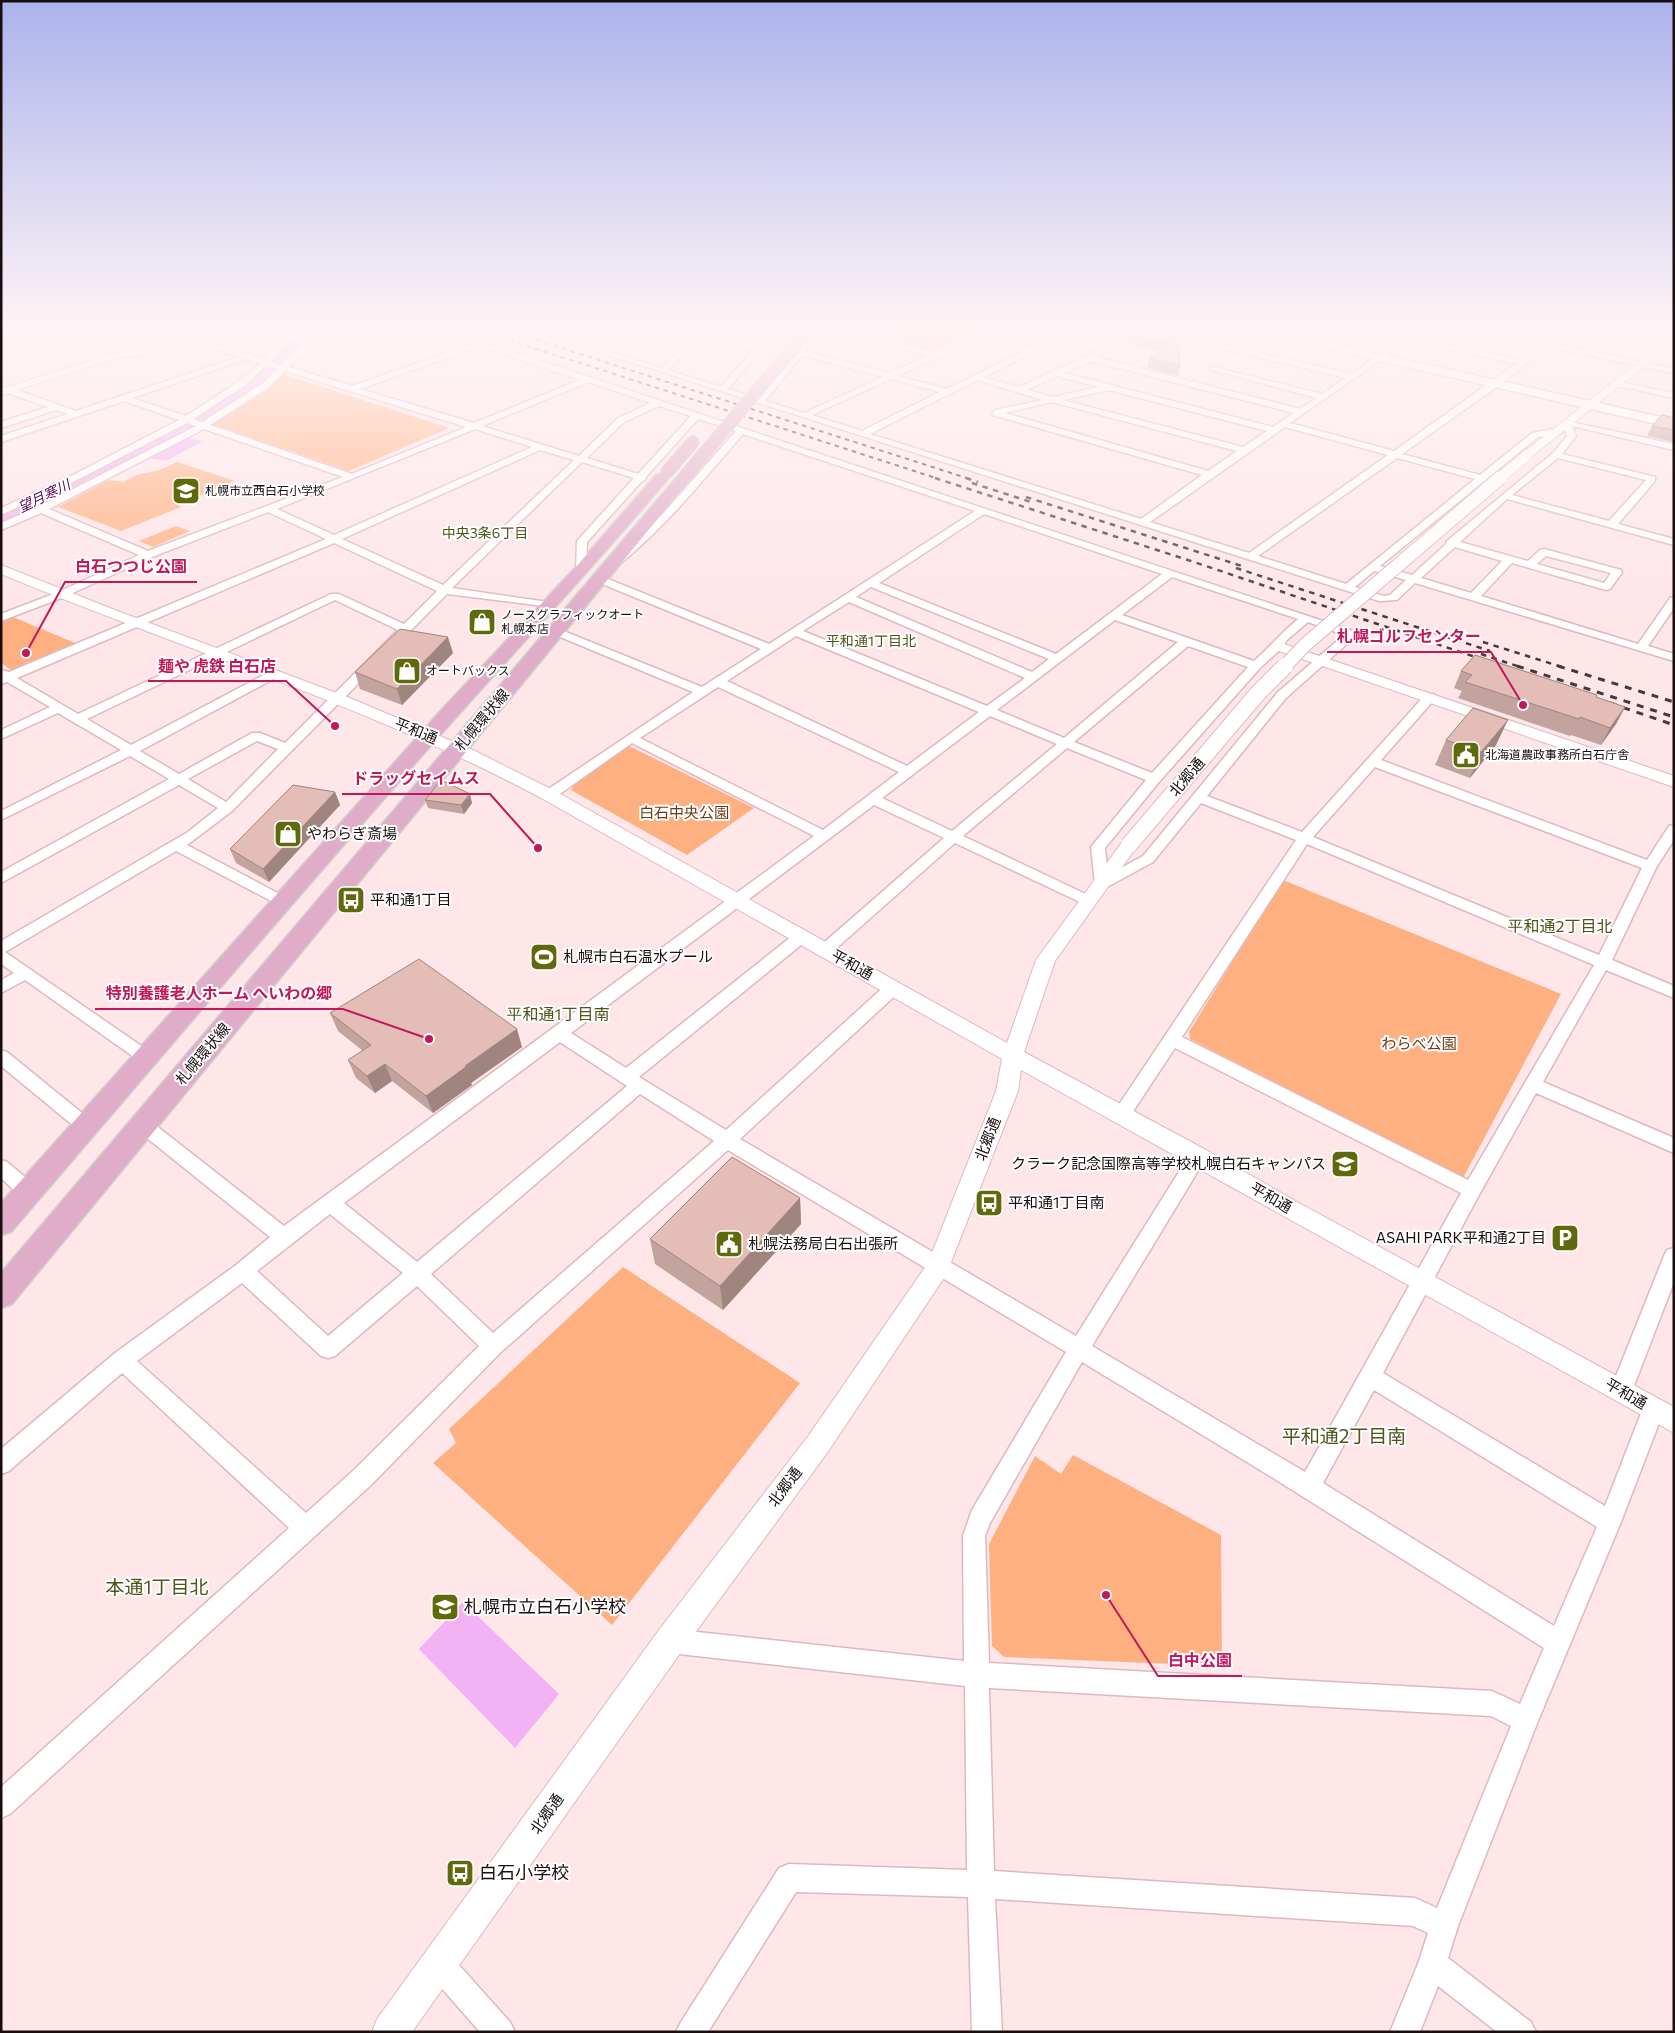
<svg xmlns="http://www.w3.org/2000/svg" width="1675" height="2033" font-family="Commissioner,'Noto Sans JP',sans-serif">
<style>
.green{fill:#ffb081}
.water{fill:#f2b2f3}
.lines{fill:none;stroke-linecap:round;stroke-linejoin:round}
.river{fill:#f2b2f3;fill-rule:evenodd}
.minor-casing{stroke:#dfb8be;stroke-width:3}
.tertiary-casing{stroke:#dfb8be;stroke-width:2}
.secondary-casing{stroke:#dfb8be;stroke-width:3}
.primary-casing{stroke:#d1cfcf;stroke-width:3}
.minor{fill:#fff;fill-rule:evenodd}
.tertiary{fill:#fff;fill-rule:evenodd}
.secondary{fill:#fff;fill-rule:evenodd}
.primary{fill:#e0adc8;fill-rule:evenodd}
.rail-far2{stroke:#47393b;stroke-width:2;stroke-dasharray:4.5 4.5;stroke-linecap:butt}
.rail-far1{stroke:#47393b;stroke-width:2.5;stroke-dasharray:5.5 5.5;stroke-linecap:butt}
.rail{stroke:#47393b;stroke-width:3;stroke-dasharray:7 7;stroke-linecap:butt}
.tertiary-bridge-far2-casing{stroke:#dfb8be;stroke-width:11;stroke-linecap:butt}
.tertiary-bridge-far1-casing{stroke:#dfb8be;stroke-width:15;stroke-linecap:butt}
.tertiary-bridge-casing{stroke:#dfb8be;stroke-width:18;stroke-linecap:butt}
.primary-bridge-casing{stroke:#d1cfcf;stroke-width:14;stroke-linecap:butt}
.tertiary-bridge-far2{stroke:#fff;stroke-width:10}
.tertiary-bridge-far1{stroke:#fff;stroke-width:13}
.tertiary-bridge{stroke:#fff;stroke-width:16}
.primary-bridge{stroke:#e0adc8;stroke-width:13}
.wall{fill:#c3a39d}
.shaded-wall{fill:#9f847f}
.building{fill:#e3bdb6;stroke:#9f847f}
.labels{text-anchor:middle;stroke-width:4;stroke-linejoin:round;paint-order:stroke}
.far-poi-label{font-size:12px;fill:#190d0f;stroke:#fff;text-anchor:start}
.far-water-label{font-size:14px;font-style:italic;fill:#56085a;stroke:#fff}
.far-neighbourhood-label{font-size:14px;fill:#4e551b;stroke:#fff}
.street-label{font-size:15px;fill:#190d0f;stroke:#fff}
.park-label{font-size:15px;fill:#6b3917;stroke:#fff}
.poi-label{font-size:15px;fill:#190d0f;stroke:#fff;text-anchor:start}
.neighbourhood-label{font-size:16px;fill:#4e551b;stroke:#fff}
.near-poi-label{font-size:18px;fill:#190d0f;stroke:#fff;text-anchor:start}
.near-neighbourhood-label{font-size:19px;fill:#4e551b;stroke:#fff}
.leader{fill:none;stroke:#c2185b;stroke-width:2}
.callout-dot{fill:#c2185b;stroke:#fff;stroke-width:2}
.callout-label{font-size:16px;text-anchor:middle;font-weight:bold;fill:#c2185b;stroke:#fff;stroke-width:4;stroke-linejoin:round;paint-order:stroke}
</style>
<rect width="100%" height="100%" fill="#fee6e9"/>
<path class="green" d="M896,329h76l4,3 -42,19 -43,-10 -2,-1z
M280,373l169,55 -100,43 -140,-48z
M177,462l58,19 -57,24 3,2 -60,24 -63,-24 51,-27 14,2 14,-7 22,-5z
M176,526l14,5 -37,16 -14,-6z
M13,617l62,26 -64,27 -10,-7v-41z
M629,746l125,62 -67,47 -116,-65 4,-7z
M1283,880l278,114 -98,184 -273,-139 -1,-7z
M623,1267l177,116 -188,242 -179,-162 23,-20 -7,-14z
M1073,1455l148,80 1,131 -218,-9 -12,-11 -3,-102 46,-88 26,18z"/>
<path class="water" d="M188,438l15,3 -37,20 -16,-3z
M463,1602l96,92 -44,54 -96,-99z"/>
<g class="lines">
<path class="river" d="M301,329h18l-86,80 -224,113 -8,1v-14l220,-108z"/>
<defs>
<path id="minor" d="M16,329h13l-28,9v-4z
M57,329h11l52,17 52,-17h12l-60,21 1,2h15l73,-23h12l-27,10 66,20 31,-30h8l-33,32 12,4 34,-34 13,-2 -40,38 63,19 121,-42 -40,-15h11l912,303 2,2 -2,2 -70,62 -79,98 95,36 124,-138h8l2,3 -2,3 -53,60 266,100 22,-34 5,-1v15l-17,26 -45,94 62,26v12l-68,-28 -63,112 131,56v15l-138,-60 -57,102 -96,178 222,133 40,-103 8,-3 8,3 3,7 -43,112 -83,199 -80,205 -10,32 83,64 5,10h-39l-59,-46 -18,46h-30l28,-68 10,-31 -15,-7 -418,-27 7,133h-30l-4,-135 -172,-5 -88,140h-32l5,-10 98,-154 10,-4 178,6 -2,-184 -295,-33 -9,-3 -3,-9 3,-9 9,-3 294,32 -1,-125 9,-26 94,-158 -338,-202 -228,203 -129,132 -361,329 -9,4v-31l288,-259 -167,-155 -113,98 -8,3v-25l114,-96 121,-88 34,-28 -133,-107 -3,-5 3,-5 6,-2 6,2 135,106 530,-390 -182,-93 -78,55h-10l-2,-3 2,-3 149,-100 -140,-58 -2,-2 2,-2h8l141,57 59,-38 -166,-68 -1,-2 1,-2h8l166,67 206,-133 -232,-77c-40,46 -78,94 -126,132h-8l-1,-2 1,-2 52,-46 75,-85 -38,-12 -52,58 -1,3 -3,1 -55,61 -1,29 -5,3 -5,-3 1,-30 57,-63 -52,-16 -130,126 96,14 4,1 1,2 -1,2 -105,-13 -215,217 -45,34 102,54 2,3 -2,3h-10l-103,-54 -171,101 148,102 2,4 -2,4 -6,2 -6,-2 -116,-82 -24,13v-13l13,-7 -13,-9v-23l187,-109 30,-24 -39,-23 -178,98v-11l168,-93 -39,-23 -129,64v-9l120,-61 -63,-37 -57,26v-9l49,-23 -43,-25 -6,2v-14l8,2 317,-133 -58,-27 -116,45 -88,40 -63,24v-7l55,-21 83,-38 -98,-42 -40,17v-7l37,-16 158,-81 -9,-3 -108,56 -78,36v-7l72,-33 106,-55 -55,-19 -123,41v-6l67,-22 -12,-4 -55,18v-6l47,-15 -43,-15v-4h6l65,23 163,-54 -49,-16 -50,15h-21l-2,-5zM480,346l100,34 -106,43 -114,-34zM247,359l13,4 -19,17 -55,36 -54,-18zM266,365l12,4 -16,15 -60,38 -9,-3 54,-35zM285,371l181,56 -114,47 -142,-49 58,-37zM588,382l63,21 -33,15 -39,38 -97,-30zM659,406l32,10 -53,58 -51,-16 37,-36zM204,429l139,48 -195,74 -99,-42zM475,429l57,18 -198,88 -57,-26zM540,450l34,10 -131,125 -101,-46zM984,514l178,60 -106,80 -177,-71zM334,543l103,48 -33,33 -65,-30h-8l-253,120 -61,-36zM1172,577l126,42c-16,13 -28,28 -44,42l-132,-46zM871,587l178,72 -17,13 -176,-75zM335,600l63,30 -113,113 -25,-10h-8l-73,41 -39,-23 137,-74 2,-3 -2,-3 -4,-1 -142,75 -44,-26zM849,602l176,76 -38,28 -184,-75zM1115,620l63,22 -114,96 -67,-28zM1308,622l36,13 -66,57 -135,164 -35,19 -3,-27 54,-66 101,-114 22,-20 5,-8zM796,636l183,76 -72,54 -180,-85zM1188,646l60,21 -96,106 -78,-31zM718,687l181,85 -76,58 -183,-92zM990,716l67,28 -105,87 -70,-33zM257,741l21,8 -52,53 -38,-23zM1067,748l79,32 -55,67 4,37 2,3h10l46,-25 48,-59 95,37 -180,269 -3,5 3,5 6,2 6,-2 47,-71 286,145 -156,279 -213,-126 112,-185 3,-5 -3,-5 -6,-2 -6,2 -116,185 -336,-197 159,-147 2,-4 -2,-4 -6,-2 -6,2 -161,146 -87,-53 167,-136 3,-4 -3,-4 -5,-1 -5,1 -170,135 -55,-35 303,-228 70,33 -124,108 -3,4 3,4 5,1 5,-1 125,-111 129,61h10l2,-3 -2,-3 -131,-62zM1375,767l267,101 -43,87 -286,-118zM1307,844l287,121 -126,215 -286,-143zM560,1042l67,44 -210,176 -73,-59zM640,1094l74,47 -221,192 -62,-59zM330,1214l73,59 -75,63 -71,-65zM242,1283l79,73 7,2 7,-2 82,-70 62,60 -124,123 -49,44 -169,-152zM1082,1362l188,114 274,172 -24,56 -28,-13 -503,-28 -4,-127 5,-13zM1374,1390l223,137 -43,99 -231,-143zM989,1688l502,28 20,10 -74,182 -22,-10 -421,-27z
M527,329h12l122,39 24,-23 -51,-16h12l42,12 12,-12h8l-10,11 60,5 13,-16h7l-50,60 30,10 56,-70h7l-16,22 84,22 38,-17 -92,-27h13l85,24 52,-24h10l-11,6 46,12 36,-18h10l-12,7 42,11 34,-18h9l-52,28 34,9 69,-37h9l-13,9 156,36 49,-35 -37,-10h15l27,6 9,-6h8l-9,8 107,23 19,-15 -70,-16h15l60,13 16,-13h8l-17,14 122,26v4l-126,-26 -50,39 -96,68 78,21 52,-42 27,-5 3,1v4l-24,4 -158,129 32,9 34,-31 1,-3 106,-88 14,-17 -4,-12 3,-3 108,23v6l-102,-24 4,10 -14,18 93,23v4l-37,43 56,15v6l-167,-46 -47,43 68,19 12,-11 4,-1 77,21 1,2 -1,2 -11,15 -4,1 -94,-27 -31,33 157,48 32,-46 4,-1v11l-26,38 26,8v7l-259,-78 -18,17 -18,1zM978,338l46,13 -77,38 -49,-13zM1058,339l42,11 -81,37 -35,-10zM1409,340l107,24 -122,87 -104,-28zM1190,341l156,37 -24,16 -109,-27 -4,2 108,29 -17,11 -161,-41zM694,344l60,5 -33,38 -53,-17zM802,355l81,22 -79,36 -39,-12zM1091,361l203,52 -21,14 -209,-54zM1057,376l42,11 -46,10 -26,-7zM891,379l49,13 -78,39 -50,-16zM977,380l66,20 -48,10 -3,3 1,2 209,60 -61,44 -271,-85zM1109,390l158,41 -24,16 -180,-47zM1052,402l185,49 -29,20 -203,-58zM1285,427l103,28 -139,98 -99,-31zM1397,458l78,21 -129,105 -88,-28zM1558,458l88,22 -37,41 -97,-26zM1455,547l47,14 -31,32 -50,-15zM1546,556l65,17 -7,10 -67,-19zM1374,571l32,9 -16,15 -6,1 -29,-9z
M1659,345l15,3v4l-15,-3z
M1614,381l60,12v5l-60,-13z
M1,1050l6,2 86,70 3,5 -3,5 -6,2 -6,-2 -80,-66z
M1,1160l6,2 29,24 2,5 -2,5c-14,5 -25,-9 -35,-18z
M1674,1248v34l-42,109 -4,7 -7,3 -7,-3 -4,-7 54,-135 3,-6z
M440,1951l10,4 60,67 5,10h-35l-50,-57 -4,-10 4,-10z"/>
<path id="tertiary" d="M192,329h15l-206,66v-6z
M1674,334v8l-143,115h-8l-2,-2 2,-2z
M1,565l119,47 230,86 125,53 80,40 452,252 29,-83 87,-119 6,-1 6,1 3,4 -3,4 -80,112 -31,91 182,98 93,53 375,204v26l-653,-363 -3,21 -72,184 -119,178 -146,199 -269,380h-40l5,-13 282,-389 150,-195 119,-172 68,-172 6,-32 -459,-260c-173,-93 -361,-150 -542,-225z
M1278,642l396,134v11l-401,-138 -2,-3 2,-3z"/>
<path id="secondary" d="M1249,329h20l405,91v8l-420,-96z"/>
<path id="primary" d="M687,470l5,1 2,3 -2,3 -680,827 -11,4v-35l681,-802z
M661,474l5,1 2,3 -2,3c-94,111 -194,216 -289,326 -123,140 -244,283 -366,425l-10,3v-32l361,-404 82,-92 131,-139 81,-93z"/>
</defs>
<use href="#minor" class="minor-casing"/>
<use href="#tertiary" class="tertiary-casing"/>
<use href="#secondary" class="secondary-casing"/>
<use href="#primary" class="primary-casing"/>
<use href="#minor" class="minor"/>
<use href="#tertiary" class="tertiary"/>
<use href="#secondary" class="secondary"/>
<use href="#primary" class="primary"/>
<path class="rail-far2" d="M475,329l464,150
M502,329l468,150"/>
<path class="rail-far1" d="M935,478l259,84 293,99
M966,478l12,4
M972,483l59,19
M1026,497l219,70
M1236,568l254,83
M1483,642l79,25
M1481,654l39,13"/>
<path class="rail" d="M1517,666l157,51
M1558,666l116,36
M1610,703l64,22"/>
<defs>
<path id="tertiary-bridge-far2" d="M1499,479l28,-24"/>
<path id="tertiary-bridge-far1" d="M1284,667l22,-23 194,-166"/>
<path id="tertiary-bridge" d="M1129,845l129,-152 27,-27"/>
<path id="primary-bridge" d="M667,472l26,-30
M687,474l122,-145"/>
</defs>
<use href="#tertiary-bridge-far2" class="tertiary-bridge-far2-casing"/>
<use href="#tertiary-bridge-far1" class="tertiary-bridge-far1-casing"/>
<use href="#tertiary-bridge" class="tertiary-bridge-casing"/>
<use href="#primary-bridge" class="primary-bridge-casing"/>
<use href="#tertiary-bridge-far2" class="tertiary-bridge-far2"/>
<use href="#tertiary-bridge-far1" class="tertiary-bridge-far1"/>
<use href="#tertiary-bridge" class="tertiary-bridge"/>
<use href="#primary-bridge" class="primary-bridge"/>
</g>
<path class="wall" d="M1128,333l55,3 -27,15 -30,-8z
M1149,358l31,8 -2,10 -30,-8z
M1674,418v24l-27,-6 5,-10z
M453,653l-51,52 -42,-16 -5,-17z
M1461,671l135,26 29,10 -9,17 -15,21 -30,-10 -1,1 -112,-38 4,-7 -8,-3z
M1446,740l50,5 -26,33 -35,-13z
M335,792l5,13 -71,77 -33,-19 -6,-14z
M425,800l47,3 -8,11 -36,-6z
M330,1013l192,34 -51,36 1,2 -39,28 -41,-32 -17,12 -19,-15 -8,-18 15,-9 -25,-20z
M800,1198l1,26 -78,86 -68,-46 -5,-25z"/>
<path class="shaded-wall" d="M1179,329h5l-1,7 -27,15 2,-10z
M448,637l5,16 -51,52 -5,-16z
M1625,707l-9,17 -15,21 9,-17z
M1508,720l-12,25 -26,33 11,-26z
M335,792l5,13 -71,77 -6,-13z
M470,794l2,9 -8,11 -3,-9z
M517,1029l5,18 -51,36 1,2 -39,28 -7,-17 39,-30z
M385,1064l7,17 -17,12 -8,-17z
M800,1198l1,26 -78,86 -3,-24z"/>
<path class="building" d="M1136,329h43l-21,12 -30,-8z
M1178,343l2,23 -31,-8z
M1662,415l12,3v12l-22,-4z
M400,629l48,8 -51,52 -42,-17z
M1475,655l122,40 -1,2 29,10 -15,21 -30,-11 -1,2 -114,-37 7,-7 -11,-4z
M1473,708l35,12 -27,32 -35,-12z
M441,780l29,14 -9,11 -36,-5z
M293,785l42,7 -72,77 -33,-20z
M419,959l98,70 -52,37 1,1 -40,29 -41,-32 -18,12 -19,-16 23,-15 -41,-32z
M732,1157l68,41 -80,88 -70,-47z"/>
<linearGradient id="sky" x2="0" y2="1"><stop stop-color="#acb3ec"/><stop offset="0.54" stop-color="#fff4f5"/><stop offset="1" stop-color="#fff4f5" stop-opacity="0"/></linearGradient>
<rect width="1675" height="614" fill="url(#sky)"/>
<defs>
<symbol id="school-square" viewBox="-11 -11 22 22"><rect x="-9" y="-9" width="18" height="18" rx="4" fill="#60690c" stroke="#fff"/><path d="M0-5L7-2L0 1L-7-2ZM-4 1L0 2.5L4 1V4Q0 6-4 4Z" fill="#fff"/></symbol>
<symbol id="shop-square" viewBox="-11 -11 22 22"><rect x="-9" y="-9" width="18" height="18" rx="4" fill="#60690c" stroke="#fff"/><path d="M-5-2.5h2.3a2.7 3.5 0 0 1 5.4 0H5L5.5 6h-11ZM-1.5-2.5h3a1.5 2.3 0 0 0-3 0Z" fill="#fff"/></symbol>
<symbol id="civic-square" viewBox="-11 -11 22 22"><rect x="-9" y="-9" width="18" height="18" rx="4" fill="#60690c" stroke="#fff"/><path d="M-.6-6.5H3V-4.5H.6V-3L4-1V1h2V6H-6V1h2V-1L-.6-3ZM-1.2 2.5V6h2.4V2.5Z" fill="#fff"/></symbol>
<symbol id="bus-square" viewBox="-11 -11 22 22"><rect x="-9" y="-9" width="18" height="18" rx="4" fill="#60690c" stroke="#fff"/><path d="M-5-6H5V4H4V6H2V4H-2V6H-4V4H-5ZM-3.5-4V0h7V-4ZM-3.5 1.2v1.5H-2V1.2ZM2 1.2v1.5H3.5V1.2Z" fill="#fff"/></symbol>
<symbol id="stadium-square" viewBox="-11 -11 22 22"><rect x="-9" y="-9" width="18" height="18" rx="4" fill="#60690c" stroke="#fff"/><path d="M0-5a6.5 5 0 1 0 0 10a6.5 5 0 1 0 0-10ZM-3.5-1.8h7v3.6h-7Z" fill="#fff"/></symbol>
<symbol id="parking-square" viewBox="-11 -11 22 22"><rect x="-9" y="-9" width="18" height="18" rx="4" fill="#60690c" stroke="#fff"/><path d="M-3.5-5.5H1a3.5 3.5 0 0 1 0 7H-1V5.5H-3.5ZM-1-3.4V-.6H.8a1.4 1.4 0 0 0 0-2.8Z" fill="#fff"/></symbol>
</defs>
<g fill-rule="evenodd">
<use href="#school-square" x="170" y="475" width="32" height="32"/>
<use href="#shop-square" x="466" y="606" width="32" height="32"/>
<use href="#shop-square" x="391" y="655" width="32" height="32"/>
<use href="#civic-square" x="1450" y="739" width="32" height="32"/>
<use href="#shop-square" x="272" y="818" width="32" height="32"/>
<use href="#bus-square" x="335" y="884" width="32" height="32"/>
<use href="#stadium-square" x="528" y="941" width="32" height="32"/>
<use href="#school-square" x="1329" y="1148" width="32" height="32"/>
<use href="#bus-square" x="973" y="1187" width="32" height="32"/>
<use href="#parking-square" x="1549" y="1222" width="32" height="32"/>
<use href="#civic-square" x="713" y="1228" width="32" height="32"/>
<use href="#school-square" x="429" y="1591" width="32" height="32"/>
<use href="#bus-square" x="444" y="1857" width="32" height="32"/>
</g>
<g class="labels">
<g class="far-poi-label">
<text x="205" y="495">札幌市立西白石小学校</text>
<text x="501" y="619">ノースグラフィックオート<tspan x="501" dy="14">札幌本店</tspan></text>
<text x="426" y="675">オートバックス</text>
<text x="1485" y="759">北海道農政事務所白石庁舎</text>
</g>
<g class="far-water-label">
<text transform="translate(44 496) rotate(-26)" y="5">望月寒川</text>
</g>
<g class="far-neighbourhood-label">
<text x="485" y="538">中央3条6丁目</text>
<text x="871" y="646">平和通1丁目北</text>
</g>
<g class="street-label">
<text transform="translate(482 720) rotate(-50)" y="5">札幌環状線</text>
<text transform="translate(416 731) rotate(22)" y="5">平和通</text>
<text transform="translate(1187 777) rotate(-50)" y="5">北郷通</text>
<text transform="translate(852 965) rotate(29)" y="5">平和通</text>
<text transform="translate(203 1054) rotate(-50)" y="5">札幌環状線</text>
<text transform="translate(988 1139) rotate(-69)" y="5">北郷通</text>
<text transform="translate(1271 1198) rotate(30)" y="5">平和通</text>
<text transform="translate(1626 1394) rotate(30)" y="5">平和通</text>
<text transform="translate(785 1487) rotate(-53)" y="5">北郷通</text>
<text transform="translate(547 1814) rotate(-55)" y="5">北郷通</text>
</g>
<g class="park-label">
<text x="684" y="818">白石中央公園</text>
<text x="1419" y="1049">わらべ公園</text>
</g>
<g class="poi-label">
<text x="307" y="839">やわらぎ斎場</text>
<text x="370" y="905">平和通1丁目</text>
<text x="563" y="962">札幌市白石温水プール</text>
<text x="1326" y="1169" text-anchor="end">クラーク記念国際高等学校札幌白石キャンパス</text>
<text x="1008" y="1208">平和通1丁目南</text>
<text x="1546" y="1243" text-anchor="end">ASAHI PARK平和通2丁目</text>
<text x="748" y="1249">札幌法務局白石出張所</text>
</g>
<g class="neighbourhood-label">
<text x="1560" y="932">平和通2丁目北</text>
<text x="558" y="1020">平和通1丁目南</text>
</g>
<g class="near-poi-label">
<text x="464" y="1613">札幌市立白石小学校</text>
<text x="479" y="1879">白石小学校</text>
</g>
<g class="near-neighbourhood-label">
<text x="1344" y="1443">平和通2丁目南</text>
<text x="157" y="1594">本通1丁目北</text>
</g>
</g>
<path class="leader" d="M26 653L65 582H197M1523 705L1491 652H1327M335 726L286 681H148M538 848L490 794H342M429 1039L343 1009H95M1106 1595L1158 1676H1242"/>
<g class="callout-dot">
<circle cx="26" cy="653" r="5"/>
<circle cx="1523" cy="705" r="5"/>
<circle cx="335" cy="726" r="5"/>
<circle cx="538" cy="848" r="5"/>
<circle cx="429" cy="1039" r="5"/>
<circle cx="1106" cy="1595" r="5"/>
</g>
<g class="callout-label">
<text x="131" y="572">白石つつじ公園</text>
<text x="1409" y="642">札幌ゴルフセンター</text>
<text x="217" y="672">麺や 虎鉄 白石店</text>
<text x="416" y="784">ドラッグセイムス</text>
<text x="219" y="999">特別養護老人ホーム へいわの郷</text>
<text x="1200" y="1666">白中公園</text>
</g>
<rect width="1675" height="2033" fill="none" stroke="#190d0f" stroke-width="5"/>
</svg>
